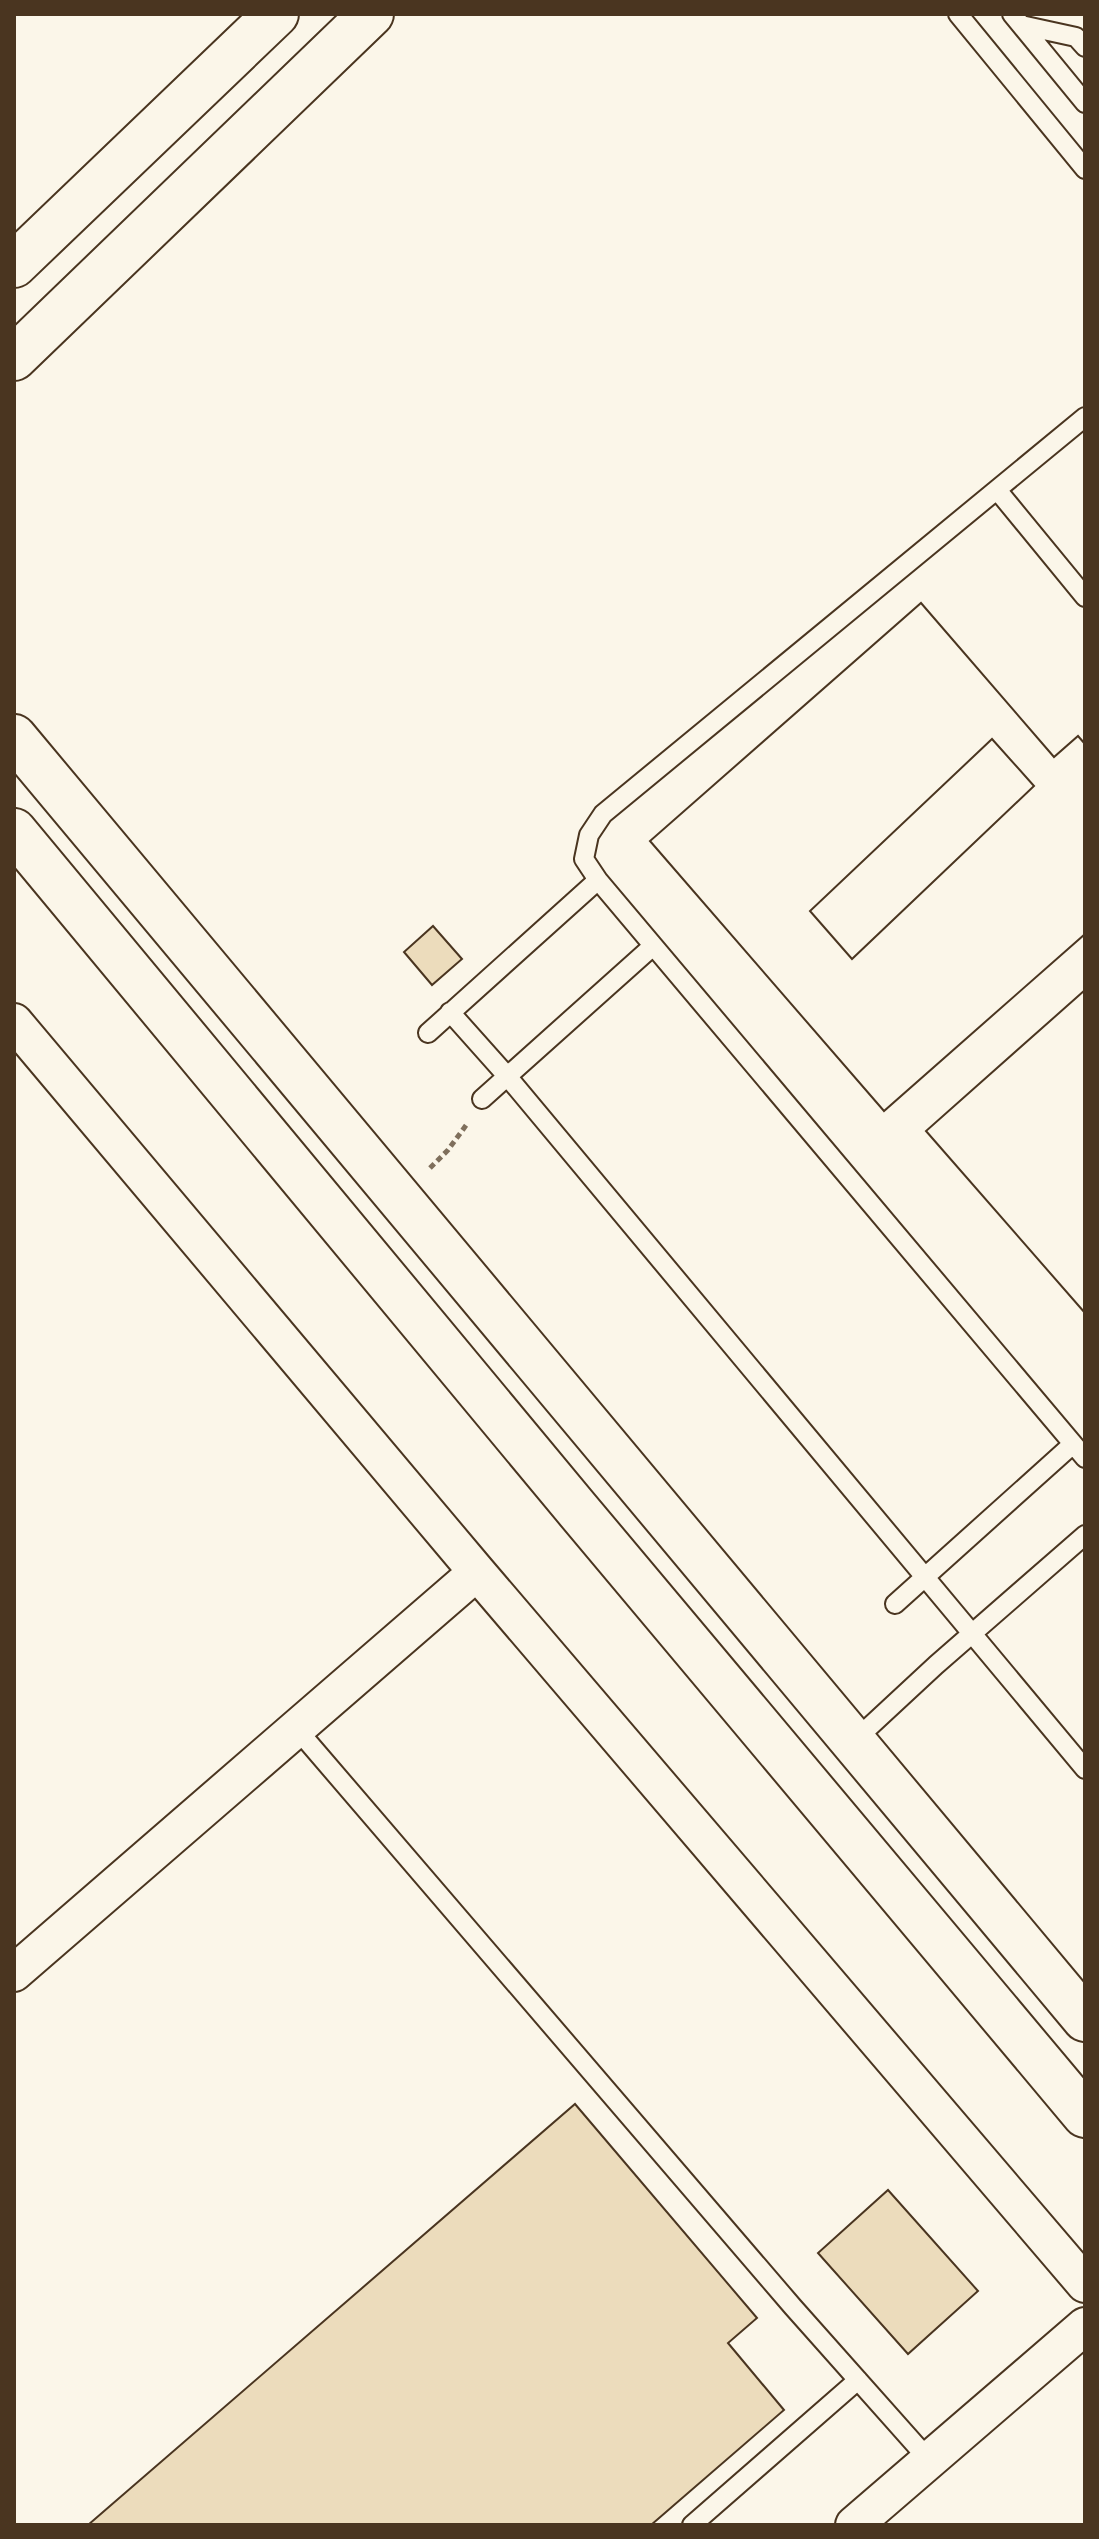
<svg xmlns="http://www.w3.org/2000/svg" width="1099" height="2539" font-family="Figtree,sans-serif">
<style>
.building{fill:#ecdcbc;stroke:#4a3520;stroke-width:2;fill-rule:evenodd}
.lines{fill:none;stroke-linecap:round;stroke-linejoin:round}
.service-casing{stroke:#4a3520;stroke-width:22}
.minor-casing{stroke:#4a3520;stroke-width:40}
.tertiary-casing{stroke:#4a3520;stroke-width:48}
.path{stroke:#7f6f5c;stroke-width:5;stroke-dasharray:6 4;stroke-linecap:butt}
.service{stroke:#fbf6e9;stroke-width:18}
.minor{stroke:#fbf6e9;stroke-width:36}
.tertiary{stroke:#fbf6e9;stroke-width:44}
</style>
<rect width="100%" height="100%" fill="#fbf6e9"/>
<path class="building" d="M921,603l133,154 24,-21 7,8v190l-201,177 -234,-270zM992,739l42,47 -182,173 -42,-48z
M921,603l133,154 24,-21 7,8v190l-201,177 -234,-270z
M992,739l42,47 -182,173 -42,-48z
M433,926l29,33 -30,26 -28,-33z
M1085,990v323l-159,-182z
M1085,990v323l-159,-182z
M575,2104l182,214 -29,25 56,67 -133,115h-563z
M888,2190l90,101 -70,63 -90,-101z"/>
<g class="lines">
<defs>
<path id="service" d="M958,14l127,155
M1012,14l73,89
M1021,25l55,12 9,10
M1085,417l-482,397 -14,21 -5,24 14,21 487,578
M998,491l87,106
M450,1012l57,64 578,693
M428,1033l170,-153
M482,1099l171,-153
M895,1604l178,-160
M296,1728l497,579 136,153
M853,1742l83,-77 149,-130
M692,2525l166,-145"/>
<path id="minor" d="M14,1022l463,550 608,712
M14,1973l463,-401
M854,2525l231,-199"/>
<path id="tertiary" d="M14,265l262,-251
M14,358l357,-344
M14,737l1071,1282
M14,831l562,677 509,607"/>
</defs>
<use href="#service" class="service-casing"/>
<use href="#minor" class="minor-casing"/>
<use href="#tertiary" class="tertiary-casing"/>
<path class="path" d="M430,1168l18,-18 19,-26"/>
<use href="#service" class="service"/>
<use href="#minor" class="minor"/>
<use href="#tertiary" class="tertiary"/>
</g>
<rect width="1099" height="2539" fill="none" stroke="#4a3520" stroke-width="32"/>
</svg>
